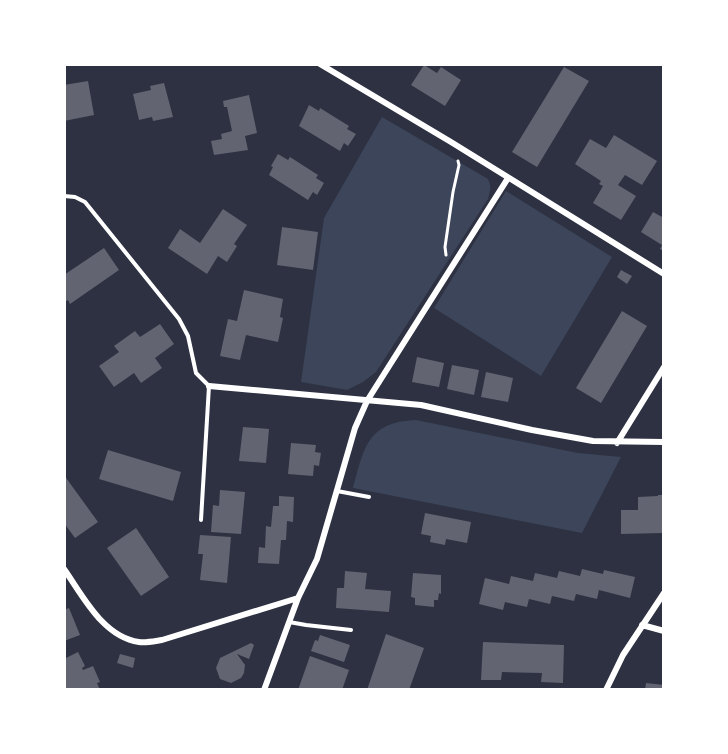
<svg xmlns="http://www.w3.org/2000/svg" width="728" height="754" font-family="Cabin,sans-serif">
<style>
.green{fill:#3c4559}
.building{fill:#626471}
.lines{fill:none;stroke-linecap:round;stroke-linejoin:round}
.path{stroke:#fff;stroke-width:3}
.service{stroke:#fff;stroke-width:4}
.minor{stroke:#fff;stroke-width:6}
</style>
<rect width="100%" height="100%" fill="#2d3142"/>
<path class="green" d="M382,117l106,62c4,8 2,12 0,20l-112,173 -13,10 -16,8 -46,-8 23,-164z
M506,191l106,66 -71,119 -107,-68z
M416,420l162,33 43,4 -39,76 -229,-45c11,-40 14,-66 63,-68z"/>
<path class="building" d="M424,65l13,8 4,-6 20,13 -16,26 -34,-21z
M564,67l25,14 -52,86 -25,-15z
M88,81l6,34 -30,6v-36z
M164,83l9,34 -20,4 -1,-4 -13,3 -6,-26 18,-4 -1,-4z
M249,95l8,38 -12,3 3,14 -34,5 -3,-14 11,-2 -1,-5 11,-3 -5,-24h-3l-1,-6z
M309,105l10,6 1,-3 29,18 -2,3 9,5 -8,12 -4,-3 -4,8 -41,-25z
M614,135l43,26 -15,24 -17,-10 -7,10 18,11 -15,24 -28,-17 10,-17 -4,-2 2,-3 -26,-17 15,-25 16,9z
M278,154l10,6 2,-3 28,18 -2,3 8,5 -7,12 -4,-3 -5,8 -39,-25 4,-8 -2,-1z
M223,209l24,16 -13,19 3,2 -10,16 -9,-6 -11,18 -39,-26 12,-19 20,14z
M653,212l11,6v33l-4,-2 2,-4 -21,-13z
M282,227l36,5 -5,38 -36,-5z
M104,248l15,22 -49,34 -2,-4 -4,2v-27z
M621,270l11,6 -5,8 -10,-7z
M244,290l39,9 -3,18 3,1 -5,24 -32,-7 -6,25 -20,-4 8,-37 9,2z
M622,311l25,15 -46,77 -25,-15z
M160,324l14,20 -19,14 7,10 -21,15 -7,-10 -20,14 -15,-21 20,-14 -5,-6 21,-15 5,6z
M417,357l27,6 -5,24 -27,-5z
M452,365l27,5 -5,25 -27,-6z
M486,372l27,6 -5,24 -27,-5z
M243,427l26,2 -3,34 -27,-2z
M291,443l25,2 -1,7 6,1 -2,13 -5,-1 -1,11 -25,-2z
M108,450l73,22 -8,29 -74,-22z
M64,475l34,47 -23,16 -11,-15z
M220,490l25,2 -4,42 -30,-2 2,-27 6,1z
M658,495h6v38l-43,1v-24h17v-13l20,-1z
M279,496l15,1 -1,25 -6,-1 -1,19h-5l-2,24 -21,-1 1,-16 6,1 1,-22 5,1 2,-21h6z
M425,513l46,9 -4,21 -21,-4 -1,6 -15,-3 1,-6 -10,-2z
M136,528l33,49 -28,19 -34,-48z
M200,535l31,2 -4,46 -27,-3 3,-26h-5z
M582,569l21,5 1,-4 31,7 -5,21 -31,-8 -2,9 -21,-5 -2,7 -22,-5 -2,8 -21,-5 -2,8 -22,-5 -2,8 -24,-6 6,-26 24,6 2,-8 22,5 2,-8 22,5 2,-7 21,5z
M345,571l22,2 -2,16 26,2 -2,21 -53,-4 1,-20h7z
M413,573l28,2v19l-2,-1 -1,7h-4v7l-19,-2v-7l-4,-1z
M69,608l11,27 -16,6v-31z
M386,634l38,14 -15,42h-42z
M320,635l30,10 -6,17 -33,-11 4,-11 3,1z
M483,642l81,3 -1,38 -22,-1 1,-9 -40,-1 -1,8h-20z
M251,643l3,2 -5,14 -12,-5 8,11 -1,8 -3,5 -10,5 -11,-4 -4,-11 4,-10z
M78,652l7,14 -3,2 1,2 10,-4 7,16 -3,1 3,7h-34l-2,-4v-27z
M120,654l15,4 -2,10 -16,-5z
M310,656l39,14 -7,20h-44z
M646,683l18,2v5h-19z"/>
<g class="lines">
<path class="path" d="M446,255l-1,-8 8,-55 6,-27 -1,-4"/>
<path class="service" d="M64,196l11,1 10,5 94,117 9,17 8,37 13,13 -8,134
M337,491l32,6
M289,622l17,3 45,5"/>
<path class="minor" d="M320,64l131,78 213,132
M209,386l212,19 111,25 61,11 71,1
M617,443l47,-76
M64,569c19,27 39,68 75,73 7,1 16,-1 23,-2l136,-42
M642,625l22,6
M264,690l34,-92 19,-39 38,-131 12,-27 141,-223
M606,690l17,-35 41,-62"/>
</g>
<rect width="728" height="754" fill="none" stroke="#ffffff" stroke-width="132"/>
</svg>
